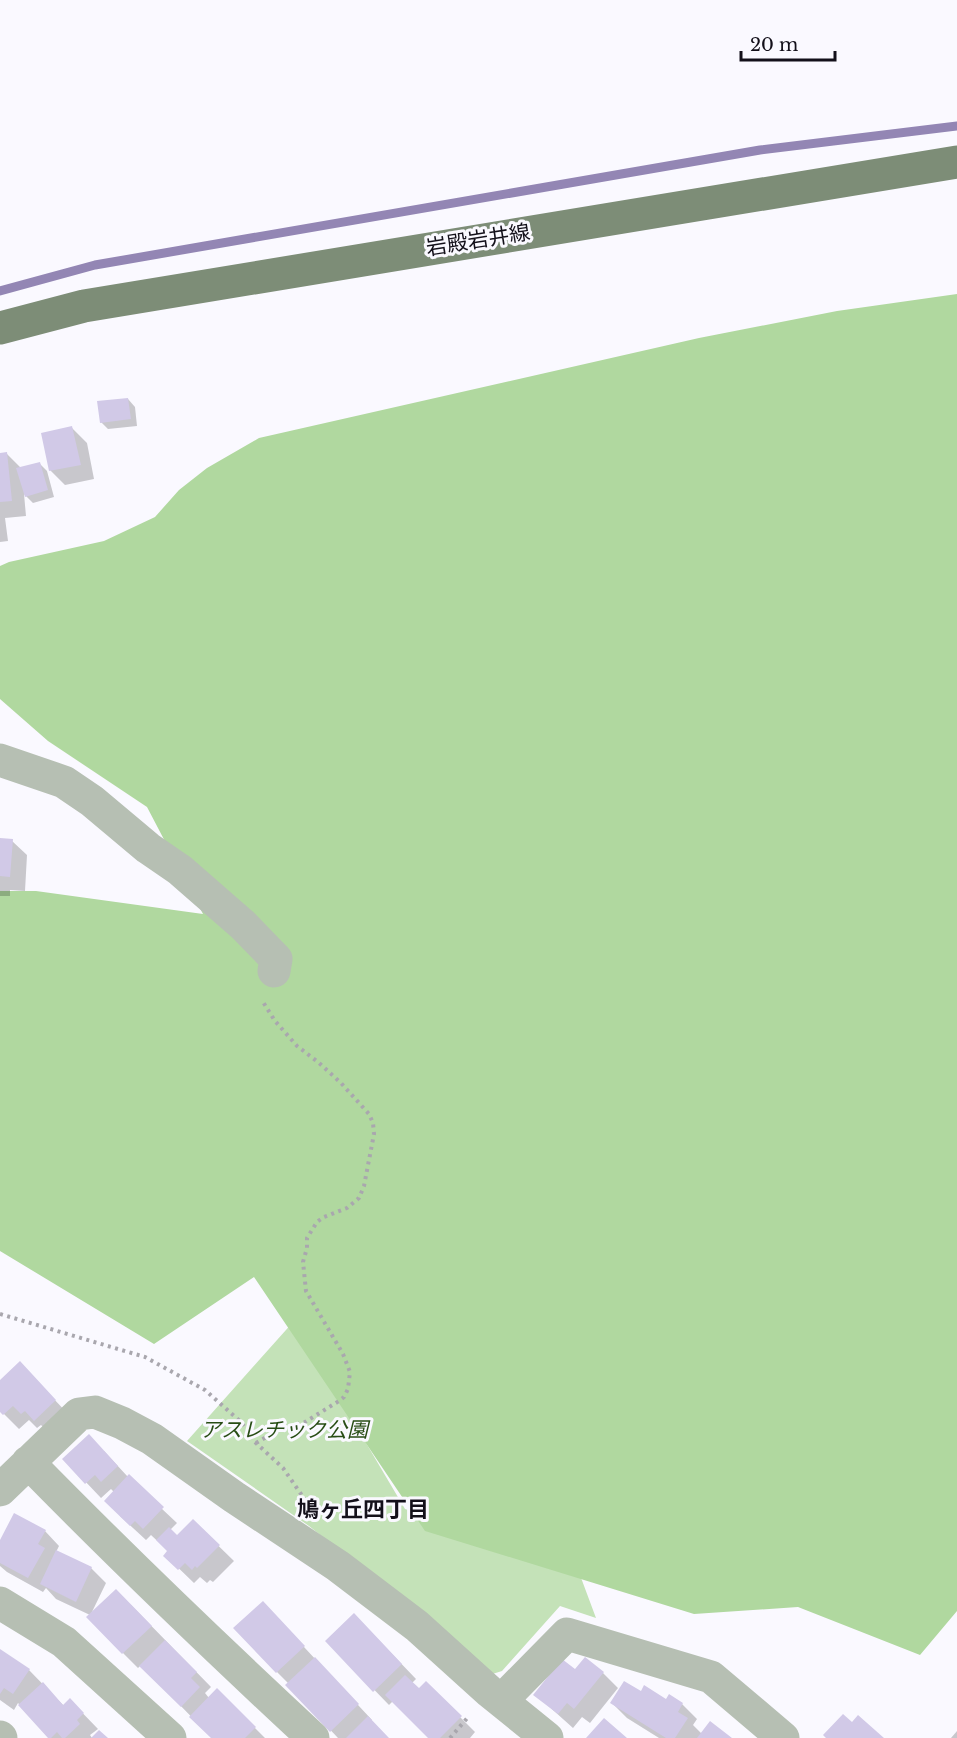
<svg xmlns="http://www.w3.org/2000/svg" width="957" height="1738" font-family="'Libre Baskerville','Noto Sans JP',serif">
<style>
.green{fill:#c4e2b8}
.forest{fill:#b0d89f}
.shadow{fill:#0003}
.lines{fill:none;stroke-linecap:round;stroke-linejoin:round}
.stream{stroke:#9386b4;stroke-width:9}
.building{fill:#d1c9e7}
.path{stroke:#a9a7ae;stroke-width:4;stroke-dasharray:3 4.5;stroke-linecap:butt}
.minor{stroke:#b6bfb3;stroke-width:33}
.major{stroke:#7d8d77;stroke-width:33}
.labels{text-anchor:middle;stroke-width:6;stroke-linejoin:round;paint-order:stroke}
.street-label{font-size:21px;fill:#13101a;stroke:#faf9ff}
.park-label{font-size:21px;font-style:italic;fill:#284d15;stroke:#faf9ff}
.neighbourhood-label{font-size:22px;font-weight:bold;fill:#13101a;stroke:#faf9ff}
</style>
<rect width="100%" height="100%" fill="#faf9ff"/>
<path class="green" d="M294,1321l111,188 172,58 19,51 -36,-12 -58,65 -16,5 -137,-118 -40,-32 -122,-85z"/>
<path class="forest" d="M957,294v1317l-37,44 -122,-48 -104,7 -269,-83 -171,-254 -100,67 -154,-93v-360h36l167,23 -56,-107 -99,-66 -48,-42v-133l9,-4 95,-21 51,-24 24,-27 28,-22 52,-30 440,-100 138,-27z"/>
<path class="shadow" d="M128,399l7,8 2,19 -29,3 -7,-7z
M72,428l15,15 7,36 -29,6 -15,-15z
M0,454h7l14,14 18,-5 8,8 7,26 -21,6 -9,-9 2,22 -21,2 3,23 -8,1z
M0,840l12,1 15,14 -2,36 -15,-1v6h-10z
M34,1378l36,38 -20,18 -9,-9 -4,3 -8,-8 -10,9 -19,-19v-28z
M104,1451l24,26 49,46 -7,7 7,7 16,-16 41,40 -21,21 -3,-2 -3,3 -7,-6 -6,6 -28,-27 3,-4 -18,-17 -5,5 -26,-24 -6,-24 -3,-3 -10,9 -37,-39z
M45,1531l14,15 -3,6 35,16 15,15 -15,31 40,-9 80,82 -6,6 4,5 8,-8 48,48h-53l-71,-73 -3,3 -15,-15 -35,-36 2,-2 -34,-16 -10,-11 -3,4 -36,-20 -7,-6v-23z
M277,1618l95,102 -1,1 16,17h-49l-50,-53 1,-1 -12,-12z
M369,1630l47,49 -4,4 7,7 7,-7 49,49 -5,6h-40l-37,-37 -4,4 -62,-64z
M0,1651l29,19 35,36 6,-6 28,29 -8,6 2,3h-42l-32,-35 -4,7 -14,-10z
M585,1659l18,14 15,15 -28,35 -8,-6 -9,11 -38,-34 40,-23z
M641,1693l41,11 15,15 -4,6 9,9 27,4h-70l-32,-20 -15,-15z
M957,1731v7h-6z"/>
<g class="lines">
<path class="stream" d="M0,291l95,-26 665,-115 197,-24"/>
</g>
<path class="building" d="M128,398l3,21 -31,4 -3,-22z
M72,426l9,39 -32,6 -8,-38z
M7,452l5,49 -12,1v-49z
M40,462l8,28 -23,7 -9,-29z
M0,838l13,1 -3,38 -10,-1z
M20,1361l36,39 -22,21 -9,-10 -4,3 -8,-8 -10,9 -3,-3v-32z
M89,1434l29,32 -17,16 -6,-7 -10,9 -23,-25z
M129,1474l35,33 -21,22 -8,-8 -5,5 -26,-25z
M14,1513l32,17 -8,14 7,4 -17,30 -28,-15v-23z
M193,1519l27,26 -23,23 -2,-2 -3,4 -7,-7 -7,7 -15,-14 4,-5 -11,-11 13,-13 8,8z
M56,1550l36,17 -16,35 -36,-18z
M116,1589l36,37 -30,28 -36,-37z
M263,1601l42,45 -29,27 -43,-45z
M354,1613l48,51 -29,28 -48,-51z
M165,1640l32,32 -6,6 9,9 -19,20 -42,-41z
M0,1649l30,20 -17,25 -9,-6 -4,6z
M315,1657l44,47 -29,28 -45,-47z
M585,1657l19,15 -30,37 -7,-6 -9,11 -25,-19 29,-36 13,10z
M405,1675l14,13 7,-7 36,35 -22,22h-12l-43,-43z
M624,1681l17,10 3,-6 22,14 3,-5 14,9 -5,9 10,6 -13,20h-9l-56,-35z
M43,1682l20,23 7,-7 14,15 -7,7 3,4 -15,14h-3l-5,-6 -6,6h-3l-30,-33z
M217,1688l39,39 -11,11h-34l-22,-21z
M843,1714l9,8 6,-7 26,23h-58l-3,-3z
M368,1716l21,22h-43z
M604,1718l23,20h-41z
M710,1721l22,17h-35z
M99,1730l9,8h-17z"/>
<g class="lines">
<path class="path" d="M0,1314l145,43 60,33 36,32 15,21 27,25 27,39
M256,1443l24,-14 25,-7 34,-21 5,-4 4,-8 2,-17 -7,-18 -37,-63 -3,-29 4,-14v-10l10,-16 7,-5 23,-9 12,-10 5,-12 10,-52 -1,-11 -4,-9 -28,-31 -23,-21 -21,-16 -22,-25 -12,-19
M450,1738l19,-22"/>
<path class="minor" d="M0,760l64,22 28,19 56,47 32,22 63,55 33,34 -2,12
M28,1462c93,95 188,186 285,276
M0,1490l79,-76 16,-2 27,11 30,16 82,58 104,69 79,60 73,66 57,46
M0,1603l64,39 106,96
M502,1700l65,-66 144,43 72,61
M0,1737l1,1"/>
<path class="major" d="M0,328l84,-22 873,-144"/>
</g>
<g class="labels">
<g class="street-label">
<text transform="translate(478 240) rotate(-9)" y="7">岩殿岩井線</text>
</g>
<g class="park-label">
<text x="284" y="1437">アスレチック公園</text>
</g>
<g class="neighbourhood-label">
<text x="363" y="1517">鳩ヶ丘四丁目</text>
</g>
</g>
<path d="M741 51v9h94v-9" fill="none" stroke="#13101a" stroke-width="3"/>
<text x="750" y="51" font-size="18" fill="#13101a" stroke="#faf9ff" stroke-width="4.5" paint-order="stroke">20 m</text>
</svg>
